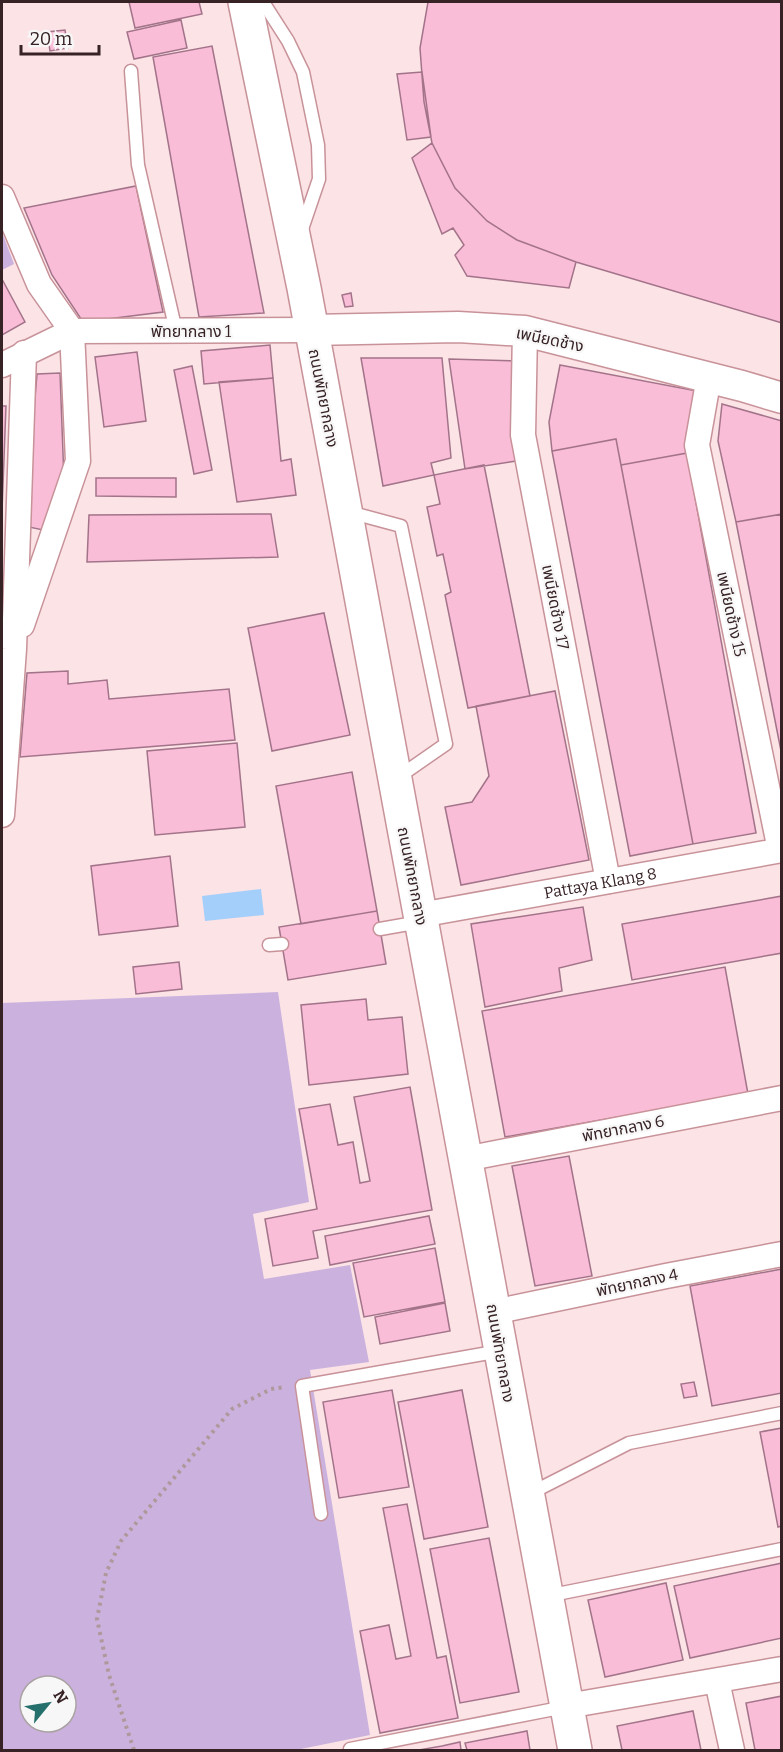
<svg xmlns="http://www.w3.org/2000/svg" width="783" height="1752" font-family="Bitter,'Noto Sans Thai',serif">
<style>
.green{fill:#cbb2de;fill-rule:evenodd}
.water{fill:#a5cffb}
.building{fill:#f9bdd8;stroke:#a37389;stroke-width:1.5}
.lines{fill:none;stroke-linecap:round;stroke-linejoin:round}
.service-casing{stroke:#c89299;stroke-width:15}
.minor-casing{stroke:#c89299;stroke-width:27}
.tertiary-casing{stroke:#c89299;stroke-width:33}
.secondary-casing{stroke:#c89299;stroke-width:36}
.path{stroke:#af989b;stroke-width:4;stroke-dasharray:3 4.5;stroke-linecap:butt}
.service{stroke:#fff;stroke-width:12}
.minor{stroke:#fff;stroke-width:24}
.tertiary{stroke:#fff;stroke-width:30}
.secondary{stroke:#fff;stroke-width:33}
.labels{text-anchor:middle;stroke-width:4.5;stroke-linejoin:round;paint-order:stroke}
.street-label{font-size:16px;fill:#372225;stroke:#f7f7f7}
</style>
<rect width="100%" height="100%" fill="#fbe3e6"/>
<path class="green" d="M2,232l12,32 -12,6z
M278,992l31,210 -56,12 11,65 86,-14 19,97 -59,8 60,365 -74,15h-294v-747zM30,1686h36v36h-36z"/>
<path class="water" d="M261,889l3,26 -59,6 -3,-25z"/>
<path class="building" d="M129,2h70l3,12 -67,14z
M428,2h354v321l-206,-61 -59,-22 -30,-19 -32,-33 -23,-45 -8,-41 -4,-54z
M181,20l6,28 -53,11 -7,-27z
M65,30l3,18 -18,3 -3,-19z
M212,46l52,267 -65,4 -46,-260z
M422,72l9,65 -24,3 -10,-66z
M432,143l23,45 32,33 30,19 59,22 -7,26 -102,-12 -12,-21 9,-10 -11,-17 -11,6 -30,-76z
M136,186l27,126 -80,10 -31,-47 -28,-67z
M3,281l22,41 -23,13v-53z
M351,293l2,13 -8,1 -3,-12z
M270,345l3,33 -69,6 -3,-33z
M137,352l9,69 -42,6 -9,-70z
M361,358h81l9,100 -20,5 3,12 -51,11z
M449,359l68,2 -1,100 -51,8z
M560,365l137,26 -10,62 -66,12 -5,-26 -64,12 -3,-29z
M192,366l20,104 -18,4 -20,-104z
M60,373l4,107 -21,50 -19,-4 13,-152z
M273,378l8,83 10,-2 5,36 -59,7 -18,-120z
M722,404l60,17v93l-46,8 -18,-81z
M2,406h4l-4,105z
M616,439l77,405 -63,12 -78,-405z
M687,453l69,380 -63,11 -72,-379z
M484,465l46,231 -62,12 -23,-113 6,-3 -8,-38 -6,2 -10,-49 13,-3 -6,-29z
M96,478h80v19l-80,-1z
M271,514l7,43 -191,5 2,-47z
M782,514v242l-46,-234z
M324,613l26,122 -78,16 -24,-123z
M68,671v13l39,-4 2,19 120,-10 6,51 -215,17 7,-84z
M555,691l34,169 -128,25 -16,-78 27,-5 17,-26 -13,-70z
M237,743l8,84 -90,8 -8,-84z
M352,772l25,139 -76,13 -25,-138z
M170,856l8,70 -79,9 -8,-69z
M782,896v57l-150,27 -10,-56z
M583,907l9,53 -33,8 3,23 -77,16 -14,-83z
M377,911l9,53 -98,16 -9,-53z
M179,962l3,27 -46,5 -3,-27z
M725,967l23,127 -243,43 -23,-126z
M366,999l2,21 34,-3 6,57 -99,11 -8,-80z
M410,1087l22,123 -119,21 5,27 -45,8 -8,-47 52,-10 -18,-100 31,-5 8,41 15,-3 7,41 10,-2 -16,-84z
M569,1156l23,120 -57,10 -23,-120z
M429,1216l6,28 -105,21 -5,-29z
M435,1248l10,54 -81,15 -11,-54z
M782,1269v124l-70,13 -22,-120z
M445,1303l5,28 -70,13 -5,-27z
M694,1382l3,14 -13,2 -3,-14z
M392,1390l17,97 -70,11 -16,-96z
M462,1390l26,137 -64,12 -26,-137z
M782,1428v98l-4,1 -18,-95z
M407,1504l30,154 9,-2 12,62 -78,15 -20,-102 29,-6 7,34 15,-3 -28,-148z
M489,1538l30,154 -59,11 -30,-154z
M782,1563v75l-92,20 -16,-72z
M666,1583l17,77 -78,17 -17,-77z
M782,1696v54h-27l-9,-47z
M693,1711l8,39h-79l-5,-24z
M527,1731l3,19h-63l-2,-7z
M460,1742l1,8h-42l23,-4z"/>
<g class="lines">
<defs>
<path id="service" d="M263,2l25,39 15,31 15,73 1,34 -18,53
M131,71l7,94 38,166
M349,512l52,14 45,218 -49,34
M380,929l40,-7
M269,945l13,-1
M531,1493l98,-50 153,-30
M321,1514l-19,-128 198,-35
M547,1596l235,-47
M350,1749l215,-42"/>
<g id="minor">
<path d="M2,197l37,87 33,47"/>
<path d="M525,331l-2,104 85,446"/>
<path d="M2,365l70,-34 239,-1"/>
<path d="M709,377l-12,68 83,405"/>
<path d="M22,625l56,-164 -6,-130"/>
<path d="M2,815l12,-166 10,-296"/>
<path id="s1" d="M420,915l362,-65"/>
<path d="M465,1159l317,-61"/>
<path d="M494,1312l172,-36 116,-22"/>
<path d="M717,1681l15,69"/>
<path d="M567,1706l215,-37"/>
</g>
<path id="tertiary" d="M311,330l147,-3 67,4 217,55 40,12"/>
<path id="secondary" d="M245,2l59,286 271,1462"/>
</defs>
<use href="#service" class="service-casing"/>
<use href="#minor" class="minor-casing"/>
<use href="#tertiary" class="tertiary-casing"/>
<use href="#secondary" class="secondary-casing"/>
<path class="path" d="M134,1750l-25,-75 -12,-56 9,-46 15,-32 111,-132 39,-20 14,-2"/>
<use href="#service" class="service"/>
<use href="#minor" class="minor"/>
<use href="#tertiary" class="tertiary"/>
<use href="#secondary" class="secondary"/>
</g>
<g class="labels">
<g class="street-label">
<text x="191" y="337">พัทยากลาง 1</text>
<text transform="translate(550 339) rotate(12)" y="6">เพนียดช้าง</text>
<text transform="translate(324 398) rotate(79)" y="6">ถนนพัทยากลาง</text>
<text transform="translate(556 607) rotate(79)" y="6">เพนียดช้าง 17</text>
<text transform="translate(732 614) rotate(78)" y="6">เพนียดช้าง 15</text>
<text transform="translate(413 876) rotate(79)" y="6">ถนนพัทยากลาง</text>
<text dy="6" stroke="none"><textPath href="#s1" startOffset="183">Pattaya Klang 8</textPath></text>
<text transform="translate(623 1128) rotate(-11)" y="6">พัทยากลาง 6</text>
<text transform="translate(637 1282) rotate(-12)" y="6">พัทยากลาง 4</text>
<text transform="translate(501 1353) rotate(80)" y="6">ถนนพัทยากลาง</text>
</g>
</g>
<rect width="783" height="1752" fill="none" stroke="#372225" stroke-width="6"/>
<g transform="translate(48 1704) rotate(60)"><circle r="28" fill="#f7f7f7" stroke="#aaa2a3" stroke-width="1.5"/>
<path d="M0-4.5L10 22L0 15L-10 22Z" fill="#25706c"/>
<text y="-9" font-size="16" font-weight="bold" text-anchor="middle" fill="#372225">N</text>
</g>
<path d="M21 45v9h78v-9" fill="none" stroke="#372225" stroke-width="3"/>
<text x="30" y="45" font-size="18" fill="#372225" stroke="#f7f7f7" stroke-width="4.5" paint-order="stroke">20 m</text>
</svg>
